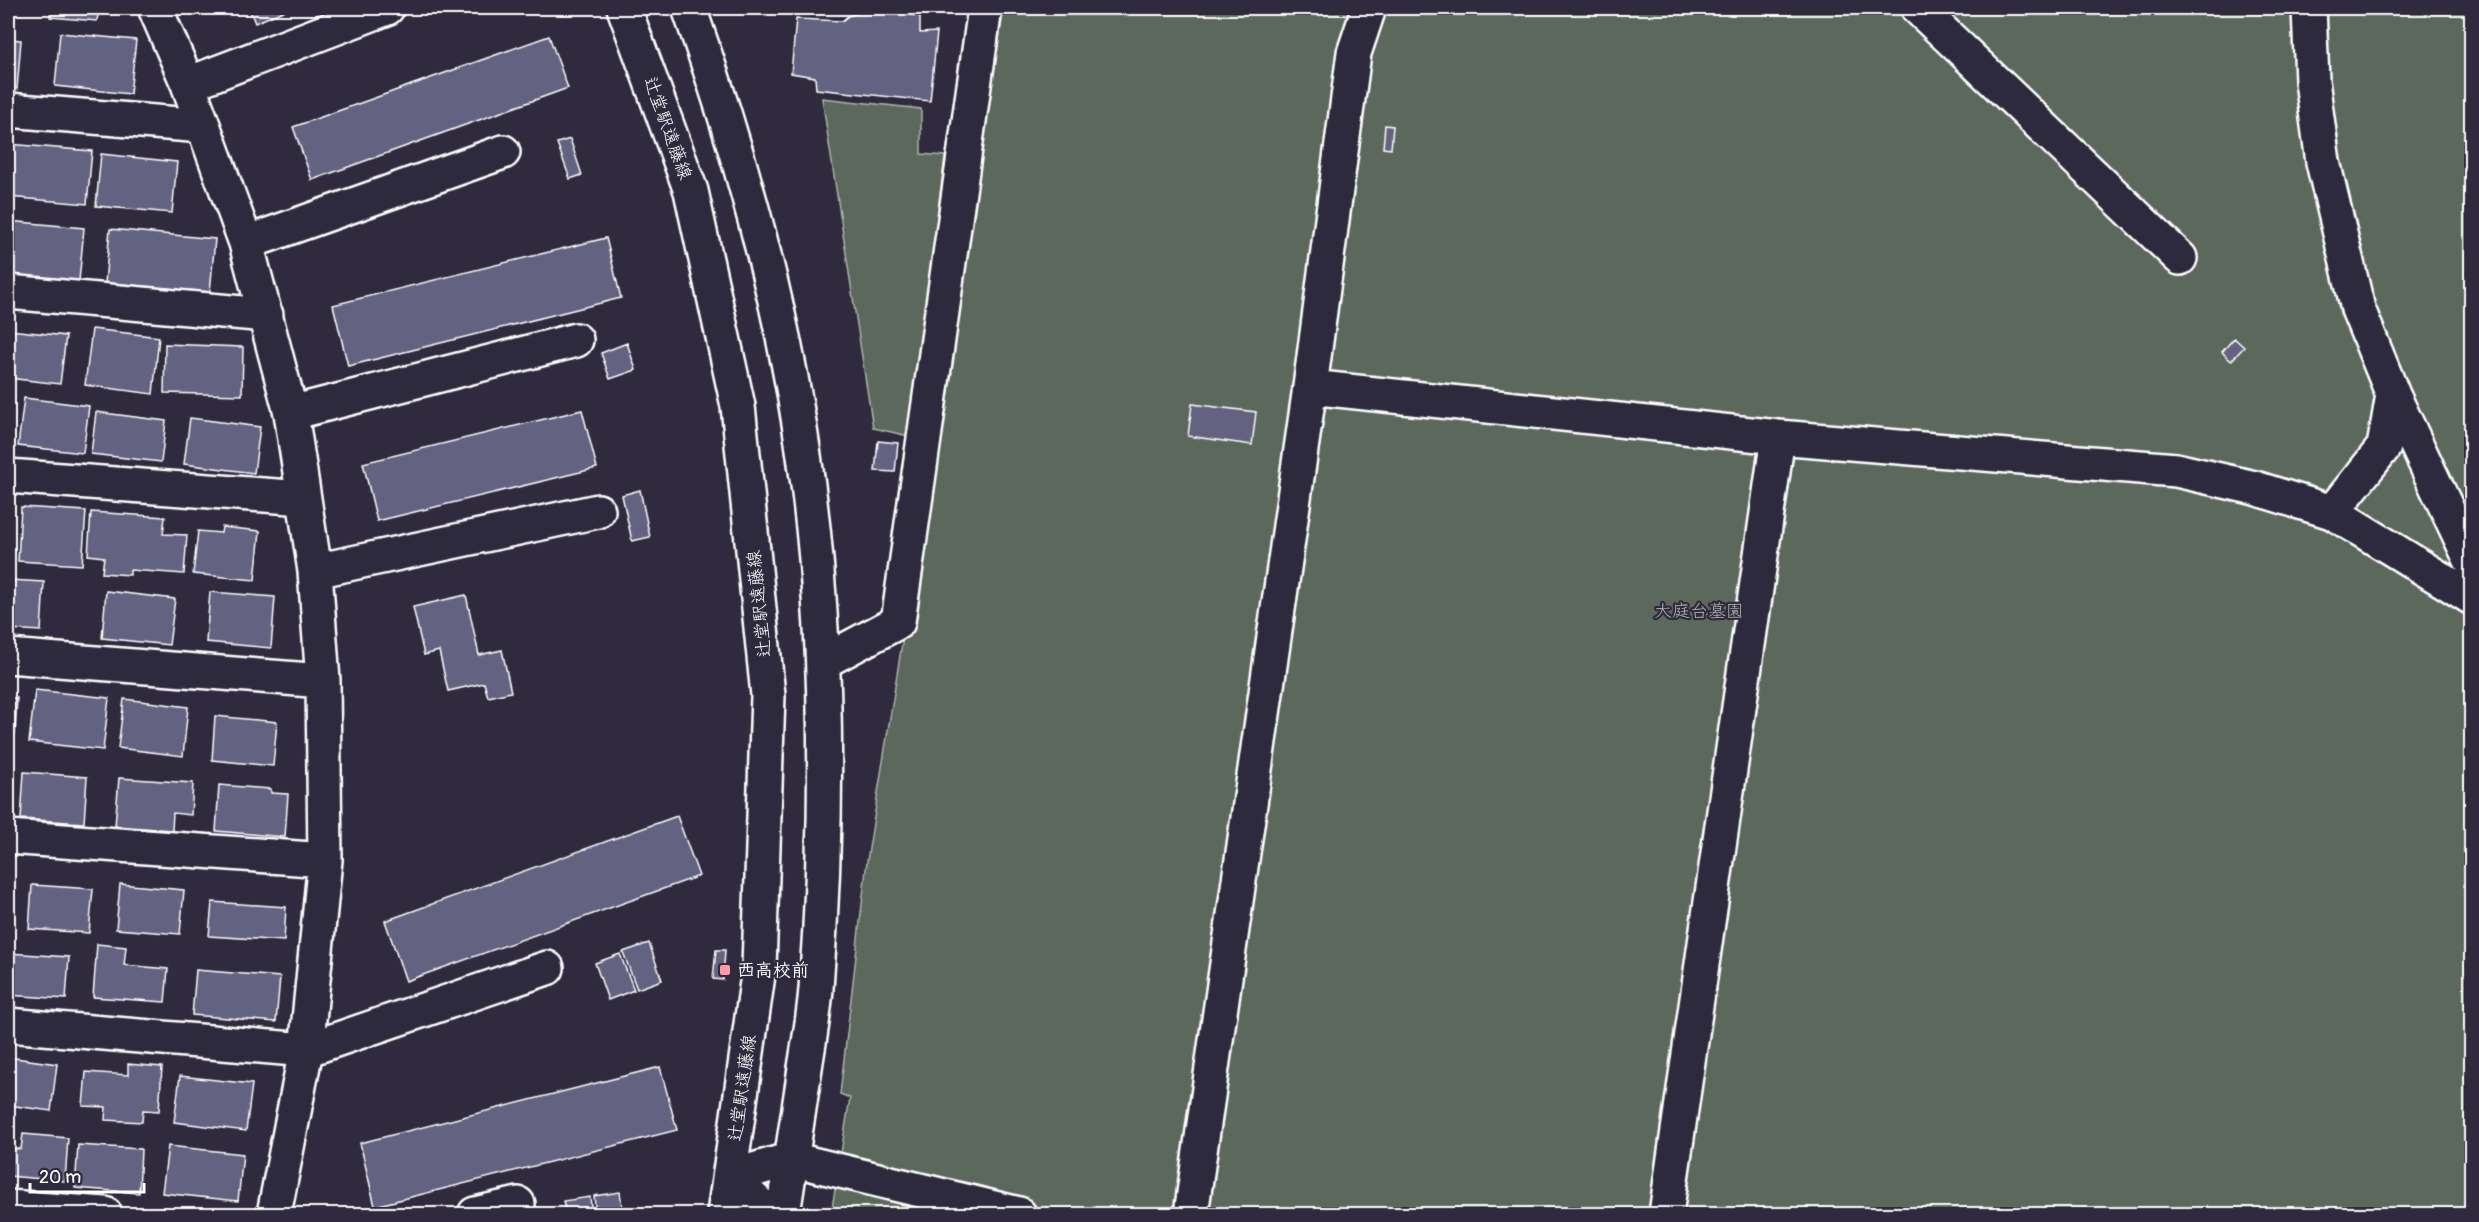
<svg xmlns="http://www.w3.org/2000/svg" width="2479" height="1222" font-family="Pangolin,'Klee One',sans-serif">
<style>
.green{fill:#5d685c;stroke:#aeb4ae;stroke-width:1.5}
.building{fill:#636280;stroke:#fff;stroke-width:1.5}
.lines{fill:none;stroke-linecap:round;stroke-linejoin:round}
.minor-casing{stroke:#fff;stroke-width:38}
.minor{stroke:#2f2a3d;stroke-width:33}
.poi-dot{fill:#ff9aa2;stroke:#2f2a3d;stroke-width:2}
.labels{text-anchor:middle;stroke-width:4.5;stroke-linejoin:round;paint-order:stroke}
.street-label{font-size:18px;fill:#fff;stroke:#2f2a3d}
.park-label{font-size:18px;fill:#aeb4ae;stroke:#2f2a3d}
.poi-label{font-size:18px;font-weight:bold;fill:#fff;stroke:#2f2a3d;text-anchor:start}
</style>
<rect width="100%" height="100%" fill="#2f2a3d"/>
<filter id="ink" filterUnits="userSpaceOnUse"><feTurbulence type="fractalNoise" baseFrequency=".0167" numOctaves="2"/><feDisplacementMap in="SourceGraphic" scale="12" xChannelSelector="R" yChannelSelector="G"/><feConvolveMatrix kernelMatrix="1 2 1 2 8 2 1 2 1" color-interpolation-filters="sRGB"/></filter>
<g filter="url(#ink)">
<path class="green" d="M1004,8h1467v1206h-1640l19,-116 -10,-4 27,-233z
M822,98l99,11v45l24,2 -36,280 -36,-8z"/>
<path class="building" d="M51,8h48l-2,13 -47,-4z
M249,8h41l-35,15z
M871,9l49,7v17l17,-1 -7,69 -114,-12 -1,-12 -24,-4 5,-54 46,2 6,-5z
M60,33l76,7 -6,54 -75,-8z
M549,36l19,52 -256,92 -19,-53z
M8,39l13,1 -4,49 -9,-1z
M1385,125l8,1 -2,23 -8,-1z
M570,139l12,36 -12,4 -13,-36z
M8,144l84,7 -5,53 -79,-7z
M101,154l76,8 -5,51 -76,-7z
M8,221l76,7 -5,53 -71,-6z
M110,229l105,10 -5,53 -105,-9z
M606,238l15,60 -273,68 -15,-61z
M92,329l67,8 -6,57 -68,-9z
M9,330l57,6 -6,48 -52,-6z
M2234,338l10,9 -13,14 -9,-9z
M627,343l9,27 -26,9 -9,-26z
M165,344l78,3 -1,48 -78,-2z
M24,398l65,8 -6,47 -65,-7z
M1192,404l64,8 -4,33 -64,-9z
M582,410l15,58 -220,53 -14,-58z
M96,412l70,9 -5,41 -70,-8z
M190,418l70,9 -6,46 -70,-9z
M878,441l20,2 -3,29 -20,-1z
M640,490l10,47 -18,4 -10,-46z
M21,507l65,4 -4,54 -64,-4z
M91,512l74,5 -2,17 24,1 -3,39 -54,-4v5l-28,-2 2,-16 -16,-2z
M222,527l38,4 -5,49 -62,-6 5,-43 23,2z
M9,580l35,2 -3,49 -33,-2z
M106,591l69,8 -6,46 -67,-7z
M210,592l65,5 -4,51 -65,-6z
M466,595l13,60 23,-5 9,42 -23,5 -4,-14 -36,8 -9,-40 -15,4 -11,-48z
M35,690l74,8 -6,52 -74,-8z
M8,698h9l-2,36h-7z
M124,699l64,8 -5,49 -65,-8z
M215,716l62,6 -4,44 -61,-6z
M24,772l63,5 -3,46 -63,-4z
M119,778l74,5 -2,32 -18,-2 -1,17 -57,-4z
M219,785l52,4v4l17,1 -3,43 -69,-6z
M677,816l22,60 -293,105 -21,-60z
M120,884l64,6 -4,44 -64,-5z
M32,885l61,4 -4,44 -60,-4z
M212,902l74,5 -2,34 -75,-5z
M649,943l13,37 -25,9 -14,-37z
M97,944l29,3 -2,18 44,4 -3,33 -72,-5z
M716,950h9l-2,30 -10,-1z
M8,953l61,4 -3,42 -58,-4z
M620,954l14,36 -26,10 -13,-37z
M196,970l84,7 -4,45 -84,-7z
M8,1057l49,7 -6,47 -43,-6z
M128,1064l34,3 -3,44 -16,-1 -1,12 -37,-2 1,-13 -23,-1 3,-34 42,3z
M660,1067l17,63 -302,76 -15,-63z
M180,1076l72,8 -6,47 -72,-9z
M23,1134l45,4 -3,43 -57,-5v-28l13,1z
M78,1145l63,4 -2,44 -64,-5z
M168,1146l75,8 -5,47 -76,-8z
M620,1192l3,22h-27l-2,-18z
M590,1197l2,17h-26l-3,-13z"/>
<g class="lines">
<defs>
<path id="minor" d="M155,8l33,76 58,159 45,170 24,158 8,110 2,179 -19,190 -32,164
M624,8l67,183 47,215 30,289 -9,273 -35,246
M689,8c53,150 99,318 119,477 21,163 20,340 8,504 -2,26 -7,53 -11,79 -7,49 -15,98 -22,146
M1918,8l262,250
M2309,8l3,73 11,81 35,147 35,86 79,167
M188,84l199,-76
M8,110l195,16
M246,243l257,-91
M8,292l258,23
M1310,387l468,50 398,33 79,18 77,24 140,86
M291,413l285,-73
M8,476l296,22
M2332,512l52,-65 9,-52
M315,571l283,-60
M8,656l315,25
M823,662l75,-40 87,-614
M8,837l317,23
M8,1025l298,25 241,-82
M730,1177l61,-18 228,55
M730,1177l40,37
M8,1207l97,7
M475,1214l43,-10
M1191,1214l119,-827 44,-334 15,-45
M1666,1214l112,-777"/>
</defs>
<use href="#minor" class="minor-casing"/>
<use href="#minor" class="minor"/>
</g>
</g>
<rect class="poi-dot" x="719" y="964" width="12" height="12" rx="3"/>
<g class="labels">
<g class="street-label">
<text transform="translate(668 128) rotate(70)" y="6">辻堂駅遠藤線</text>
<text transform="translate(759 604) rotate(-96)" y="6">辻堂駅遠藤線</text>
<text transform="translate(742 1088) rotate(-82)" y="6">辻堂駅遠藤線</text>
</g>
<g class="park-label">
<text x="1699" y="617">大庭台墓園</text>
</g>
<g class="poi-label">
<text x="737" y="976">西高校前</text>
</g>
</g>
<rect width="2479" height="1222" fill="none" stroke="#2f2a3d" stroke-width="30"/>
<rect x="15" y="15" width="2449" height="1192" fill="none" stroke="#fff" stroke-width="2" filter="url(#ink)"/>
<path d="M30 1183v9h114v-9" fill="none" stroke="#ffffff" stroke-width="3"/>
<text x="39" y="1183" font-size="18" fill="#ffffff" stroke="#2f2a3d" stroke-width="4.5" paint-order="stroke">20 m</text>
</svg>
